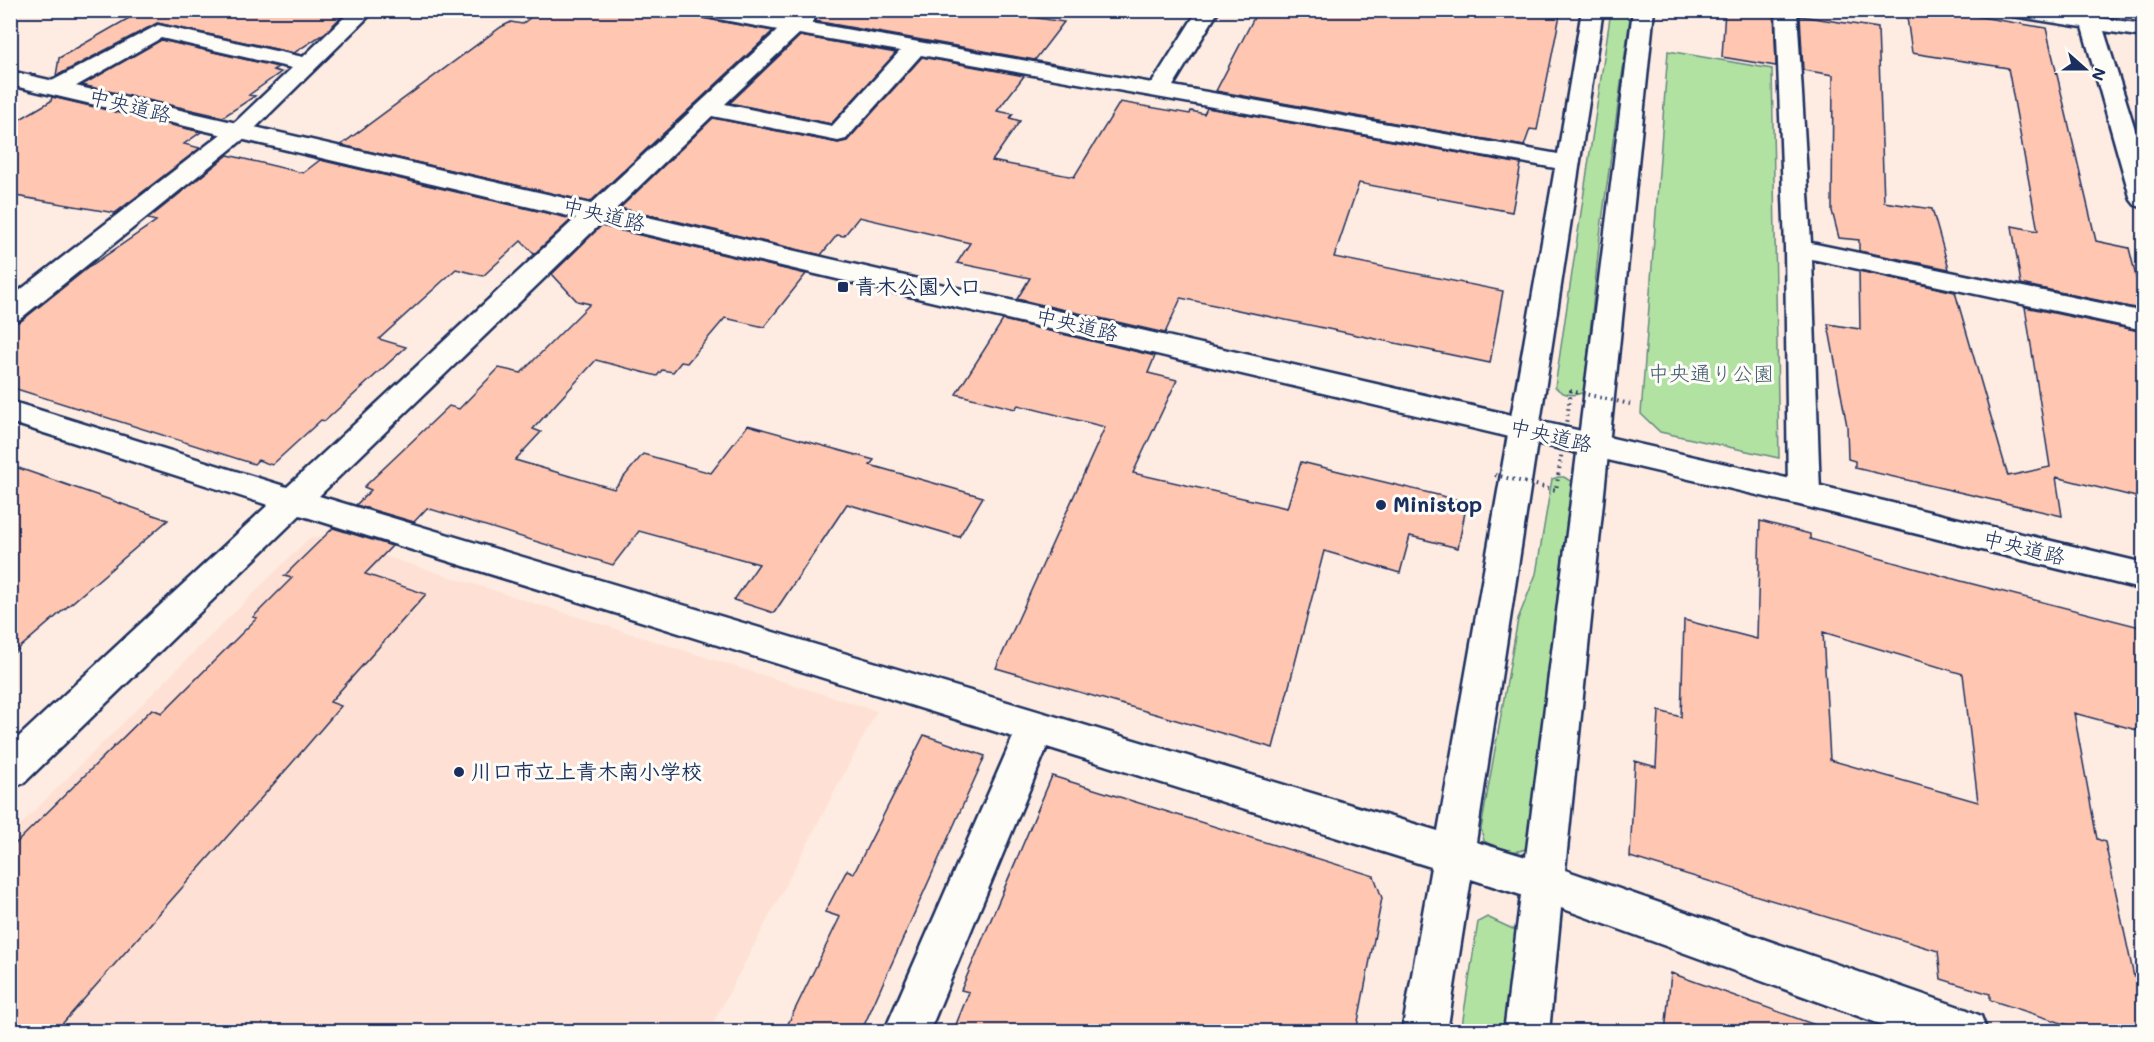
<svg xmlns="http://www.w3.org/2000/svg" width="2154" height="1042" font-family="Mali,'Klee One',sans-serif">
<style>
.built{fill:#fee1d4}
.green{fill:#b2e2a2;stroke:#668880;stroke-width:1.5}
.building{fill:#ffc7b2;stroke:#1b2f5e;stroke-width:1.5;fill-rule:evenodd}
.lines{fill:none;stroke-linecap:round;stroke-linejoin:round}
.minor-casing{stroke:#1b2f5e;stroke-width:5}
.major-casing{stroke:#1b2f5e;stroke-width:5}
.minor{fill:#fdfcf7;fill-rule:evenodd}
.major{fill:#fdfcf7;fill-rule:evenodd}
.path-bridge{stroke:#1b2f5e;stroke-width:4;stroke-dasharray:1.5 4.5;stroke-linecap:butt}
.poi-dot{fill:#1b2f5e;stroke:#fdfcf7;stroke-width:2}
.labels{text-anchor:middle;stroke-width:6;stroke-linejoin:round;paint-order:stroke}
.street-label{font-size:21px;fill:#1b2f5e;stroke:#fdfcf7}
.poi-label{font-size:21px;font-weight:bold;fill:#1b2f5e;stroke:#fdfcf7;text-anchor:start}
.park-label{font-size:21px;fill:#415c6f;stroke:#fdfcf7}
</style>
<rect width="100%" height="100%" fill="#feece2"/>
<filter id="ink" filterUnits="userSpaceOnUse"><feTurbulence type="fractalNoise" baseFrequency=".0167" numOctaves="2"/><feDisplacementMap in="SourceGraphic" scale="12" xChannelSelector="R" yChannelSelector="G"/><feConvolveMatrix kernelMatrix="1 2 1 2 8 2 1 2 1" color-interpolation-filters="sRGB"/></filter>
<g filter="url(#ink)">
<path class="built" d="M321,536l556,175 -168,320 -698,1v-198l298,-296z"/>
<path class="green" d="M1611,11h20l-31,224 -16,157c-11,5 -20,4 -29,-5z
M1668,51l104,18 7,389 -119,-26 -19,-18z
M1558,477h6l11,7 -46,363c-15,9 -29,3 -45,-6l-3,-12 37,-210 18,-45 16,-95z
M1487,917l30,14 -12,100 -44,1 17,-110z"/>
<path class="building" d="M143,10h197l-4,5h7l-18,18 -31,20 -137,-30 -101,53 3,-18z
M540,10h150l12,8 71,13 -183,171 -249,-57 160,-118 10,-5 11,2z
M824,10h218l-5,8 27,4 -29,38 -220,-39z
M1258,10h303l-24,120 -7,-1 -6,17 -308,-55z
M1725,10l49,2 2,54 -54,-9z
M1906,10h34l106,18 50,213 33,7 15,62 -123,-26 -9,-58 26,5 -30,-163 -96,-15z
M1800,16l78,12 6,174 48,7 17,60 -90,-18v-11l-20,-2 -7,-27 1,-136 -30,-5z
M800,36l96,17 -65,71 -101,-21z
M161,40l117,27 -5,3 8,2 -32,23 6,1 -32,21 -141,-32z
M922,57l102,19 -27,35 16,3 -3,4 10,3 -28,40 82,16 46,-75 70,12 1,-3 13,3 3,-6 314,56 -9,48 -153,-29 -25,74 169,34 -13,72 -309,-65 -16,35 -148,-34 13,-21 -73,-15 13,-20 -111,-26 -15,19 -7,-1 -16,20 -201,-47 93,-90 125,25 9,-2z
M52,97l149,35 -17,12 16,4 -85,65 -105,-18v-70l41,-24z
M228,155l75,18 17,-13 252,59 -38,35 -13,-13 -38,35 -27,-7 -77,70 27,8 -81,74 -4,-1 -49,45 -14,-5 -4,4 -244,-77v-63l11,-3 68,-54 67,-46 -8,-2z
M601,226l205,48 -42,53 -39,-9 -38,45 -6,-1 -8,10 -11,-2 -5,6 -61,-16 -63,69 8,3 -26,28 99,29 29,-35 68,19 37,-48 126,35 -4,5 113,32 -24,40 -112,-33 -73,109 -40,-13 25,-36 -120,-33 -26,34 -186,-57 -13,14 -58,-17 15,-15 -7,-3 85,-81 10,3 40,-41 22,5 69,-69 -13,-3 -25,-27z
M1859,271l96,21 53,184 42,-9 -25,-160 119,25v167l-88,-22 6,39 -207,-48v-7l-7,-2 -1,-33 -19,-102 32,5z
M1003,320l152,36 -7,17 29,7 -44,93 154,35 14,-46 166,40 -9,46 -48,-12 -10,37 -76,-22 -51,197 -277,-80 109,-241 -87,-22 -3,4 -59,-15z
M10,465l158,55 -158,136z
M1760,521l50,13v5l151,42 183,47v104l-70,-19 23,126 8,3 29,135 6,2 4,18v35h-54l-100,-32v-6l-49,-15 -3,-28 -308,-94 5,-96 21,6 3,-56 22,6 3,-97 73,19zM1823,632l140,42 15,128 -148,-42z
M333,528l59,18 -27,28 61,20 -96,108 11,4 -49,57 -237,269h-45v-183l142,-140 10,4 95,-95 -4,-1 39,-39 -8,-2z
M924,735l61,21 -124,276h-77l56,-115 -15,-5 22,-42 7,3z
M1052,776l322,100 8,22 -26,134h-403l16,-40 -8,-2z
M1671,973l147,53 -1,6h-152z"/>
<g class="lines">
<defs>
<path id="minor" d="M352,10h23l-129,127 -226,182 -10,3v-24l220,-171 62,-59 -131,-30 -97,55h-16l-3,-5 3,-5 110,-58 145,32z
M692,10h49l49,9 9,-9h23l-11,13 341,60 46,-73h21l-46,76 385,68 24,-144h21l-127,832 50,15 107,-847h21l-89,860 400,139 16,7 6,16h-85l-341,-124 -12,124h-45l17,-137 -50,-16 -24,153h-45l29,-165 -384,-120 -118,285h-45l129,-295 -713,-222 -276,268 -14,5v-43l258,-240 -258,-83v-21l277,86 491,-457 -76,-14zM799,34l101,17 -68,75 -107,-22zM921,55l634,113 -117,663 -1119,-335 393,-380 126,25 8,-2z
M1776,10h21l14,233 333,69v18l-332,-71 8,235 -5,8 -11,4 -11,-4 -5,-8 -3,-246z
M2003,10h53l22,4 -1,-4h21l2,8 44,6v13l-40,-6 40,127v50l-9,-3 -4,-5 -49,-173 -69,-11z"/>
<path id="major" d="M10,71l1794,411 340,81v27l-340,-84 -1794,-421z"/>
</defs>
<use href="#minor" class="minor-casing"/>
<use href="#major" class="major-casing"/>
<use href="#minor" class="minor"/>
<use href="#major" class="major"/>
<path class="path-bridge" d="M1495,475l61,15 15,-99 59,13"/>
</g>
</g>
<g class="poi-dot">
<rect x="837" y="281" width="12" height="12" rx="3"/>
<circle cx="1381" cy="505" r="6"/>
<circle cx="459" cy="772" r="6"/>
</g>
<g class="labels">
<g class="street-label">
<text transform="translate(130 106) rotate(14)" y="7">中央道路</text>
<text transform="translate(604 215) rotate(13)" y="7">中央道路</text>
<text transform="translate(1077 325) rotate(13)" y="7">中央道路</text>
<text transform="translate(1551 436) rotate(13)" y="7">中央道路</text>
<text transform="translate(2024 548) rotate(14)" y="7">中央道路</text>
</g>
<g class="poi-label">
<text x="855" y="294">青木公園入口</text>
<text x="1393" y="512">Ministop</text>
<text x="471" y="779">川口市立上青木南小学校</text>
</g>
<g class="park-label">
<text x="1711" y="381">中央通り公園</text>
</g>
</g>
<rect width="2154" height="1042" fill="none" stroke="#fdfcf7" stroke-width="36"/>
<rect x="18" y="18" width="2118" height="1006" fill="none" stroke="#1b2f5e" stroke-width="2" filter="url(#ink)"/>
<g transform="translate(2085 69) rotate(111)" stroke="#fdfcf7" stroke-width="4.5" paint-order="stroke">
<path d="M0-4.5L10 22L0 15L-10 22Z" fill="#1b2f5e"/>
<text y="-9" font-size="16" font-weight="bold" text-anchor="middle" fill="#1b2f5e">N</text>
</g>
</svg>
